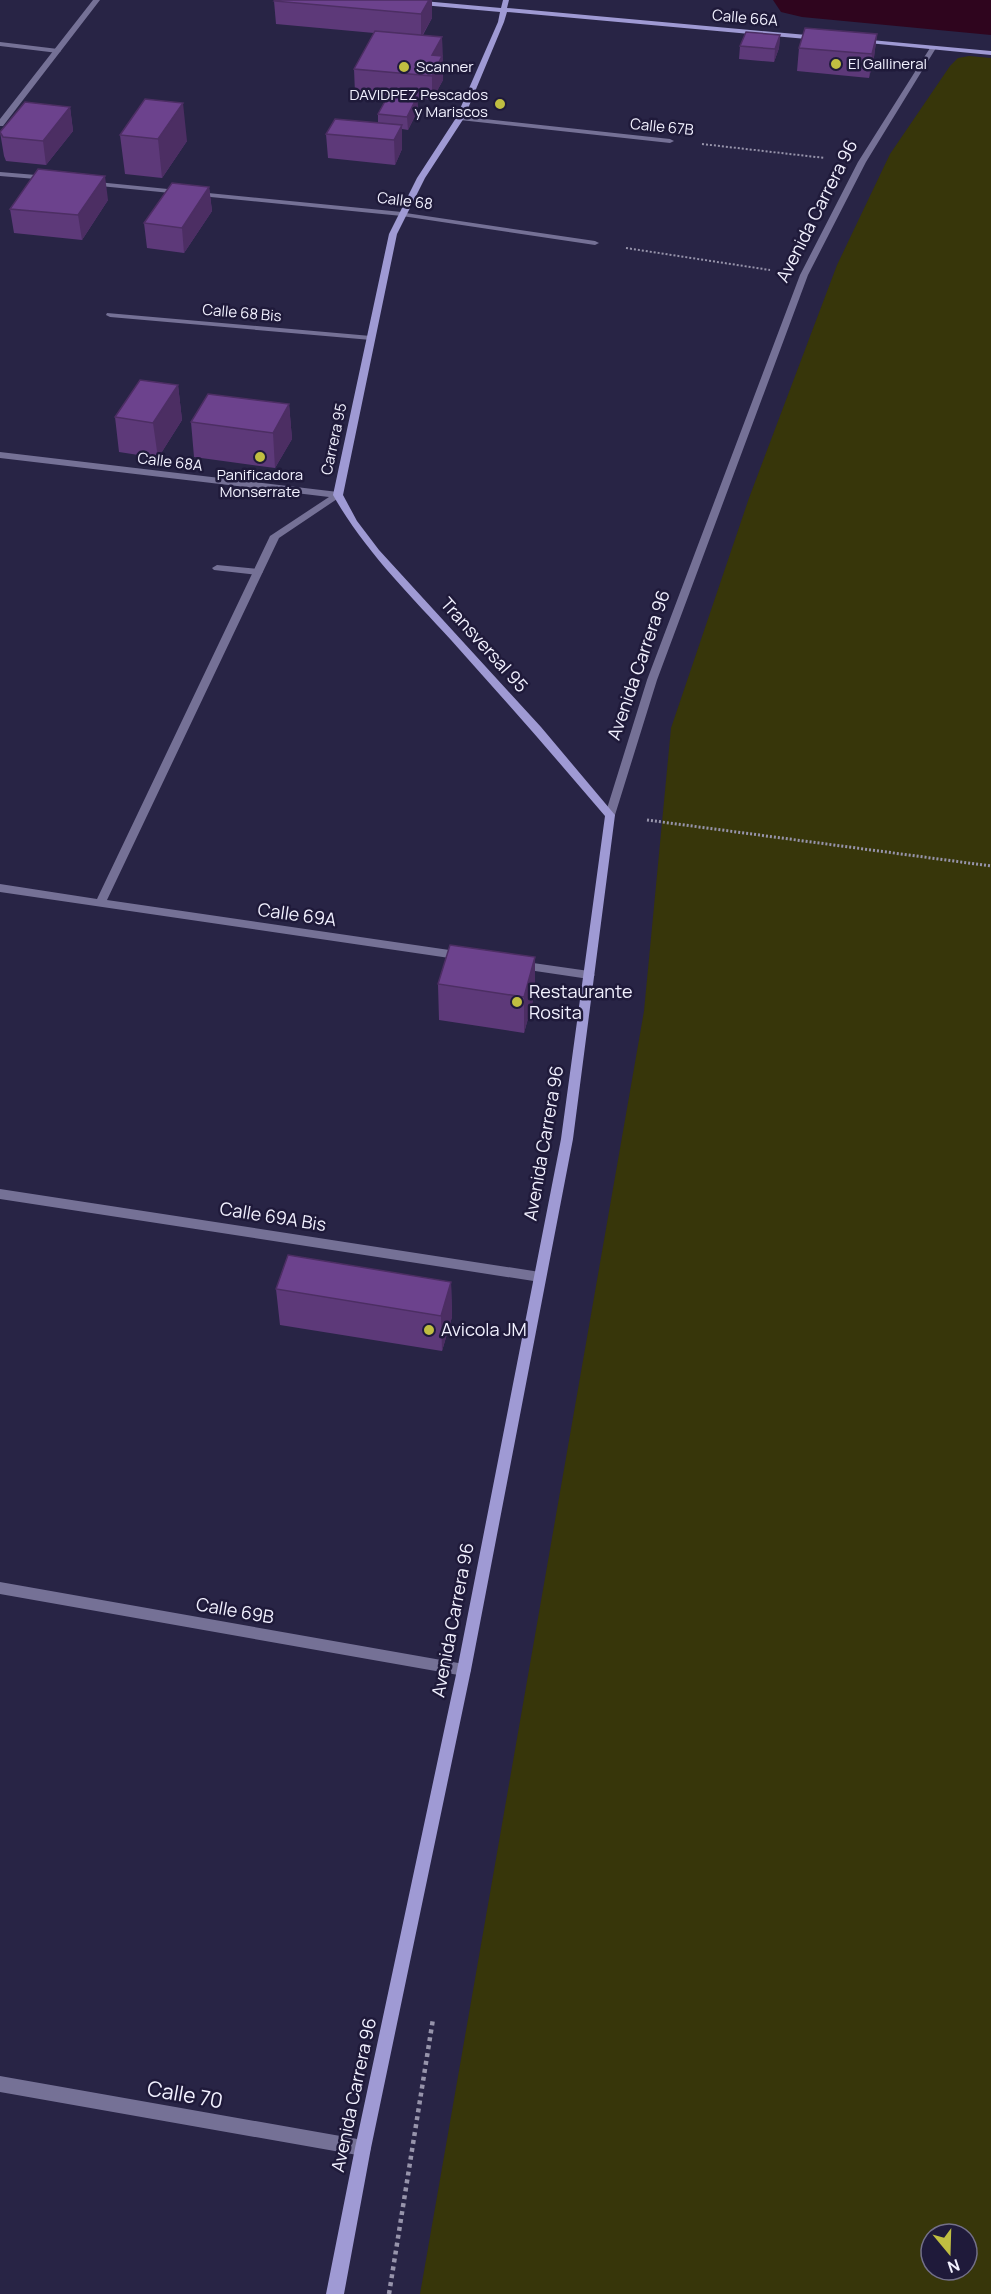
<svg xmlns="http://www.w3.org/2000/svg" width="991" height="2294" font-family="Manrope,sans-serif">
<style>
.green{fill:#37360a;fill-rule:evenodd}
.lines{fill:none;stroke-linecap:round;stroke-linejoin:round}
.river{fill:#2f051e;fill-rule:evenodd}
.path-far2{stroke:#9794ab;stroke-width:2;stroke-dasharray:2 2;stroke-linecap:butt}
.path-far1{stroke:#9794ab;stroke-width:3;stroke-dasharray:2 2;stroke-linecap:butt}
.path{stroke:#9794ab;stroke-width:4.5;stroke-dasharray:4 4;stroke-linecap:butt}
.lane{fill:#757196;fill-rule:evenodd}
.street{fill:#757196;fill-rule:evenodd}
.secondary{fill:#9f9ad4;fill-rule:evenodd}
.wall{fill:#5d3979}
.shaded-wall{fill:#4c2e63}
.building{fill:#6c428d;stroke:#4c2e63;stroke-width:1.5}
.poi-dot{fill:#c0be41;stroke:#1f1a3a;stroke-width:2}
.labels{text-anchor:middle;stroke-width:5;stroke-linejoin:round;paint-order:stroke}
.far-street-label{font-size:15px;fill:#f2f1ff;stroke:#1f1a3a}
.far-poi-label{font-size:15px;fill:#f2f1ff;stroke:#1f1a3a;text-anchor:start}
.street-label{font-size:18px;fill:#f2f1ff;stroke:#1f1a3a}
.poi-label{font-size:18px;fill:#f2f1ff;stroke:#1f1a3a;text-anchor:start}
.near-street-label{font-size:21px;fill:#f2f1ff;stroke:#1f1a3a}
</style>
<rect width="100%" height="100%" fill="#282445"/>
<path class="green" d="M969,56l22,2v2236h-571l224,-1283 27,-283 78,-230 88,-233 53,-111 60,-88 8,-8zM931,2234h36v36h-36z"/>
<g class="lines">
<path class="river" d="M773,0h218v35l-189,-18 -21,-5z"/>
<path class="path-far2" d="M702,144l123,14
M626,248l144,22"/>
<path class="path-far1" d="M647,820l344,46"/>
<path class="path" d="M389,2294l44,-275"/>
<path class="lane" d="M0,42l58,7 3,2 -3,2 -58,-7z
M457,116l213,23 4,2 -4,2 -210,-23h-3z
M399,212l196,29 4,2 -4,2 -193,-29 -4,-2z
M107,313l264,23 4,2 -4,2 -261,-23 -4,-2z
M217,565l41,4 5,3 -5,3 -44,-5 -2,-2z"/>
<path class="street" d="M93,0h7l-97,126h-3v-7z
M933,46l3,2 -70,114 -58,113 -151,405 -42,135 -5,3 -4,-1 -1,-2 42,-135 153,-405 58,-113 72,-114z
M0,172l48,4 4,2 -4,2 -48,-4z
M87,181l315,31 4,2 -4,2 -312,-31h-3z
M0,452l338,40 5,3 -64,43 -172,362 356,52 6,4 -2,3 -4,1 -463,-68v-8l97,15 173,-363 59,-39 -329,-39z
M519,961l70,10 6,4 -6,4 -74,-11 -2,-3z
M0,1189l540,83 4,2 2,3 -2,3 -4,2 -540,-83z
M0,1582l464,82 5,1 2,5 -2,5 -5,1 -464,-82z
M0,2076l363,64 6,2 2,6 -2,6 -6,2 -363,-64z"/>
<path class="secondary" d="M386,0h26l89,8 2,-8h6l-2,8 311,28 3,2 -3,2 -311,-28 -3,10 -40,96 -39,60 -28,56 -54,261 14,26 22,29 162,177 74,88 -42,324 -102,531 -100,478 -27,146h-18l29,-146 102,-478 104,-531 44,-323c-51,-60 -102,-118 -154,-176 -42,-46 -87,-90 -118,-145l56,-261 28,-56 39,-60 42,-96 2,-10 -111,-10z
M860,39l131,12v4l-133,-13v-2z"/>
</g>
<path class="wall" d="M432,0v18l-9,17 19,2 1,43 -11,20 -15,-2 1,12 -10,20 -6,-1v20l-7,16 -67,-7 -2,-24 52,-11v-9l10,-19 -33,-2 -1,-24 20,-36 -98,-9 -2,-23z
M877,34l-3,23 -5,21 -72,-7 2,-23z
M780,35l-1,13 -5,14 -35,-3 1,-13z
M70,107l3,24 -27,34 -40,-4 -2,-5 -4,-24z
M120,135l67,6 -25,37 -37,-4z
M209,187l3,24 -28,42 -37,-5 -3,-25z
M108,200l-26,40 -68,-7 -4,-24z
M178,385l4,35 -24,38 -39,-6 -4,-35z
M289,404l3,35 -17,29 -81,-11 -3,-35z
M438,984l97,9 -11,40 -85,-13z
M451,1282l1,35 -10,34 -162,-26 -4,-36z"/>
<path class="shaded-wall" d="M429,0h3v18l-11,19v-23z
M877,34l-3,23 -5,21 3,-24z
M780,35l-1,13 -5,14 1,-13z
M442,37l1,43 -11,20v-45z
M417,97l1,13 -10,20 -1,-13z
M183,103l4,38 -25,37 -4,-39z
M70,107l3,24 -27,34 -3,-24z
M402,125v24l-7,16 -1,-25z
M105,176l3,24 -26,40 -4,-25z
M209,187l3,24 -28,42 -2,-25z
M178,385l4,35 -24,38 -5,-35z
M289,404l3,35 -17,29 -2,-35z
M535,957v36l-11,40v-36z
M451,1282l1,35 -10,34 -1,-35z"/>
<path class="building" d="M275,0h154l-8,14 -147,-13z
M805,28l72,6 -5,20 -73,-6z
M375,31l67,6 -10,18 10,1 -10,20 -78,-7z
M746,32l34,3 -5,14 -35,-3z
M389,94l28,3 -10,20 -29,-3z
M145,99l38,4 -25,36 -38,-4z
M25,102l45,5 -27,34 -40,-4 -3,-5z
M335,119l67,6 -8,15 -68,-6z
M38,169l67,7 -27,39 -68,-6z
M172,183l37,4 -27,41 -38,-5z
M140,380l38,5 -25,38 -38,-6z
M208,394l81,10 -16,29 -82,-11z
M450,945l85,12 -11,40 -86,-13z
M288,1255l163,27 -10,34 -165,-27z"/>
<g class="poi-dot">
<circle cx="836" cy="64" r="6"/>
<circle cx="404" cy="67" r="6"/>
<circle cx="500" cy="104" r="6"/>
<circle cx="260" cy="457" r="6"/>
<circle cx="517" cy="1002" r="6"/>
<circle cx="429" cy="1330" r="6"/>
</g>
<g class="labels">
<g class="far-street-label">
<text transform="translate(745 18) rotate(5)" y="5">Calle 66A</text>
<text transform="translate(662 127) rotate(6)" y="5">Calle 67B</text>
<text transform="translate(405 201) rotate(7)" y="5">Calle 68</text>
<text transform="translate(242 313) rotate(5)" y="5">Calle 68 Bis</text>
<text transform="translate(334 439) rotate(-78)" y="5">Carrera 95</text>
<text transform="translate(170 462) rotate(7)" y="5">Calle 68A</text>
</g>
<g class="far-poi-label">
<text x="848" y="69">El Gallineral</text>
<text x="416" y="72">Scanner</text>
<text x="488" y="100" text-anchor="end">DAVIDPEZ Pescados<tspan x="488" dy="17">y Mariscos</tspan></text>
<text x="260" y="480" text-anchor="middle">Panificadora<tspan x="260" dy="17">Monserrate</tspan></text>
</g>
<g class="street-label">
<text transform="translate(817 211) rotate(-63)" y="6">Avenida Carrera 96</text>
<text transform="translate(484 645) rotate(48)" y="6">Transversal 95</text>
<text transform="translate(639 665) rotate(-71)" y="6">Avenida Carrera 96</text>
<text transform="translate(297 915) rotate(8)" y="6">Calle 69A</text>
<text transform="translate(544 1143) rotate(-80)" y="6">Avenida Carrera 96</text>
<text transform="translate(273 1217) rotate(9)" y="6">Calle 69A Bis</text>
<text transform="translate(235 1611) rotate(10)" y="6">Calle 69B</text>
<text transform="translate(453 1620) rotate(-79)" y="6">Avenida Carrera 96</text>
<text transform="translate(354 2095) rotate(-78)" y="6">Avenida Carrera 96</text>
</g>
<g class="poi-label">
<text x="529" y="998">Restaurante<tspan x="529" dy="21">Rosita</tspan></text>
<text x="441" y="1336">Avicola JM</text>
</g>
<g class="near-street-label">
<text transform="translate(185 2095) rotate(10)" y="7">Calle 70</text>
</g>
</g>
<g transform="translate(949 2252) rotate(161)"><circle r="28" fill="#1f1a3a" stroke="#737089" stroke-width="1.5"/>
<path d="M0-4.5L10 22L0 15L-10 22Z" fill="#c0be41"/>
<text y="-9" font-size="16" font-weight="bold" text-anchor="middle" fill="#f2f1ff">N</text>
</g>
</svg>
